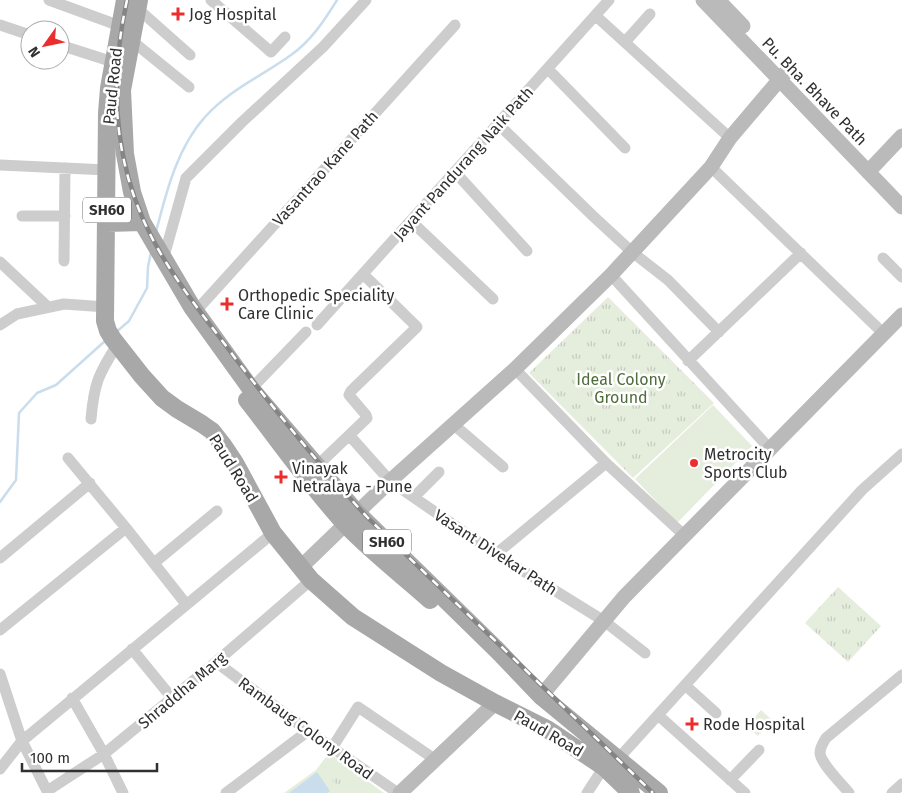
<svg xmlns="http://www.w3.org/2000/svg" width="902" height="793" font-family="'Fira Sans',sans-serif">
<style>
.grass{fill:#e5eddd}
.park{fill:url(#park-tufts)}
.water{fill:#c9dded}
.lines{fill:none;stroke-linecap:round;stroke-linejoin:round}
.stream{stroke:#c9dded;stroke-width:2.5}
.street{stroke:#cdcdcd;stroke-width:11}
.secondary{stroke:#bababa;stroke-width:15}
.primary{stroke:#a8a8a8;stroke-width:18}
.rail-casing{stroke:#858585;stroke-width:4.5}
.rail{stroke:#fff;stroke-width:2.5;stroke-dasharray:8;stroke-linecap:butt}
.poi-dot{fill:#eb2d2e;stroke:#fff;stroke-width:2}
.labels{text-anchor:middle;stroke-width:5;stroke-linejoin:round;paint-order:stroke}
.shield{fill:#fff;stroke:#6e6e6e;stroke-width:1}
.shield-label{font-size:15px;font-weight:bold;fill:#303030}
.poi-label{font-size:16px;fill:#303030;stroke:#fff;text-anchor:start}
.street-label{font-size:16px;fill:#303030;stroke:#fff}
.park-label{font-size:16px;fill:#4f6d3b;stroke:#fff}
</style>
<defs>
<pattern id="park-tufts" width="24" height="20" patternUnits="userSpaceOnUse" patternTransform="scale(1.25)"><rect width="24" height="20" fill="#e5eddd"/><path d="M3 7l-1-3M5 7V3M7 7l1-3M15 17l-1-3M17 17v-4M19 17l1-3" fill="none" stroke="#c5ccbe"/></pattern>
</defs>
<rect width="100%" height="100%" fill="#fff"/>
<path class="grass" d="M713,405l39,41 -75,77 -42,-44z
M761,710l11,10 -14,16 -11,-10z
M329,753l55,40h-100l32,-23z"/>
<path class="park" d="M608,297l106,106 -81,75 -104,-105z
M838,587l43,39 -33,36 -43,-39z
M327,759l27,22 -11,12 -14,-17 -6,-12z"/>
<path class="water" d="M317,772l13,19 -3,2h-38z"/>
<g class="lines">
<path class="stream" d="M156,232c10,-39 21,-84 49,-115 24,-27 57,-41 86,-62 20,-14 33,-34 46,-55
M115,333l14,-12 18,-33 1,-21 3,-15
M0,502l16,-22 3,-67 18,-20 19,-8 49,-44"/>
<path class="street" d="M49,0l71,26
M211,0l60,52 14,-15
M137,8l53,47
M596,16l134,122
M0,25l30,10
M131,40l58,47
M625,42l25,-28
M60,45l53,17
M548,69l77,79
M498,124l95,92 39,36 36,28 51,52
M0,165l107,5
M711,167l173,167
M455,172l72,79
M22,216h43
M411,221l82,78
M883,258l19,19
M163,260l23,-82 56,-56 81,-75 43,-47
M64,261l1,-93
M0,262l48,45
M611,275l159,174
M196,311l259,-286
M0,325l17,-11 47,-10 42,3
M317,325l292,-325
M688,361l113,-108
M515,369l91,94 79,73
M251,389l55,-57
M91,419c3,-35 7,-44 26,-74
M453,424l50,43
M350,436l40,45 106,73 108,67 41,32
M68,458l58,70
M317,466l50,-48 -1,-3 -17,-20 2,-4 66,-64 -54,-53
M414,497l25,-25
M496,554l110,-91
M0,558l90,-75
M154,563l63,-52
M0,630l126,-102 60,76
M132,649l40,49
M216,662l92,69 90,62
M0,674l22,67 26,52
M685,685l31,28
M72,698l32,56 19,39
M658,715l87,78
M332,748l26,-41 78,53
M618,759l244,-269 40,-36
M0,769l22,-28 251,-208
M730,780l29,-30
M47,791l57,-37 112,-92 95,-82
M226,793l82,-62
M587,793l17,-26
M849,793c-7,-9 -28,-29 -29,-40 0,-6 3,-10 6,-15l76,-63
M892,793l10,-9"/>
<path class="secondary" d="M703,0l199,207
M718,0l25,26
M868,172l34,-36
M300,568l90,-87 125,-112 96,-94 100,-108 19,-29 56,-66
M541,696l83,-99 278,-282
M400,793l95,-90"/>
<path class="primary" d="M125,0l-16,88 -2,25 -2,208 3,10 5,8 29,37 20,22 15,11 25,15 10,7 11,14 12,18 38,70 38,47 42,37 88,56 54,30 52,26 57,38 27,26
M139,0l-17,90 3,64 7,38 10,30 50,85 59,82 106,124 141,138 43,45 118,97
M107,223l35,-1
M247,400c33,42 64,87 100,126 26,27 55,49 83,74"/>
<defs>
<path id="rail" d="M127,0c-20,91 -13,178 37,259 21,35 47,66 71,99 42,55 86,109 133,160l285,275"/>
</defs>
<use href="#rail" class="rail-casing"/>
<use href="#rail" class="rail"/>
</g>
<g class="poi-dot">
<path d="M175.5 6.5h5v5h5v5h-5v5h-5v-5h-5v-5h5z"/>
<path d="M224.5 296.5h5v5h5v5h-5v5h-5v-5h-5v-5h5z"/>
<circle cx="694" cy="463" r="5"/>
<path d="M278.5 469.5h5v5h5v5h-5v5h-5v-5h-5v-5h5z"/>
<path d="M689.5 716.5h5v5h5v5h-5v5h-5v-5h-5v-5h5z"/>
</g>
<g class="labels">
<g class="shield">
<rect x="83" y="197.5" width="48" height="25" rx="4"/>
<rect x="363" y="529.5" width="48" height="25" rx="4"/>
</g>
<g class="shield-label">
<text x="107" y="215">SH60</text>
<text x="387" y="547">SH60</text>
</g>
<g class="poi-label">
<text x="189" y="20">Jog Hospital</text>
<text x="238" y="301">Orthopedic Speciality<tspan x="238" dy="18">Care Clinic</tspan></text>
<text x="704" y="460">Metrocity<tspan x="704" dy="18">Sports Club</tspan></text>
<text x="292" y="474">Vinayak<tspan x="292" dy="18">Netralaya - Pune</tspan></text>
<text x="703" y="730">Rode Hospital</text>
</g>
<g class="street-label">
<text transform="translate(112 86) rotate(-84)" y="6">Paud Road</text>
<text transform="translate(815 91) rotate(46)" y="6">Pu. Bha. Bhave Path</text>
<text transform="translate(463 163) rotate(-48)" y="6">Jayant Pandurang Naik Path</text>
<text transform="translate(325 168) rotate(-48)" y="6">Vasantrao Kane Path</text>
<text transform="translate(234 468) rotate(58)" y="6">Paud Road</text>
<text transform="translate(496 552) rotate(33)" y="6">Vasant Divekar Path</text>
<text transform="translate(182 690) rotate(-40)" y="6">Shraddha Marg</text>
<text transform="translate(306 728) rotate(36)" y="6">Rambaug Colony Road</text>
<text transform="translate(549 733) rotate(30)" y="6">Paud Road</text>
</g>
<g class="park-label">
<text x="621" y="385">Ideal Colony<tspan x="621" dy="18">Ground</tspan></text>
</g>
</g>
<g transform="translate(45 45) rotate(237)"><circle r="24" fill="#ffffff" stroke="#acacac"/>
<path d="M0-4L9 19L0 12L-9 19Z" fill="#eb2d2e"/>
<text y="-8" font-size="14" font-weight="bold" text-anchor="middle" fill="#303030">N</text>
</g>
<path d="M22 763v8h135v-8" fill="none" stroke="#303030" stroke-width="2.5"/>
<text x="30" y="763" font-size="15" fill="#303030" stroke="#ffffff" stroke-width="4" paint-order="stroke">100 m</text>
</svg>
